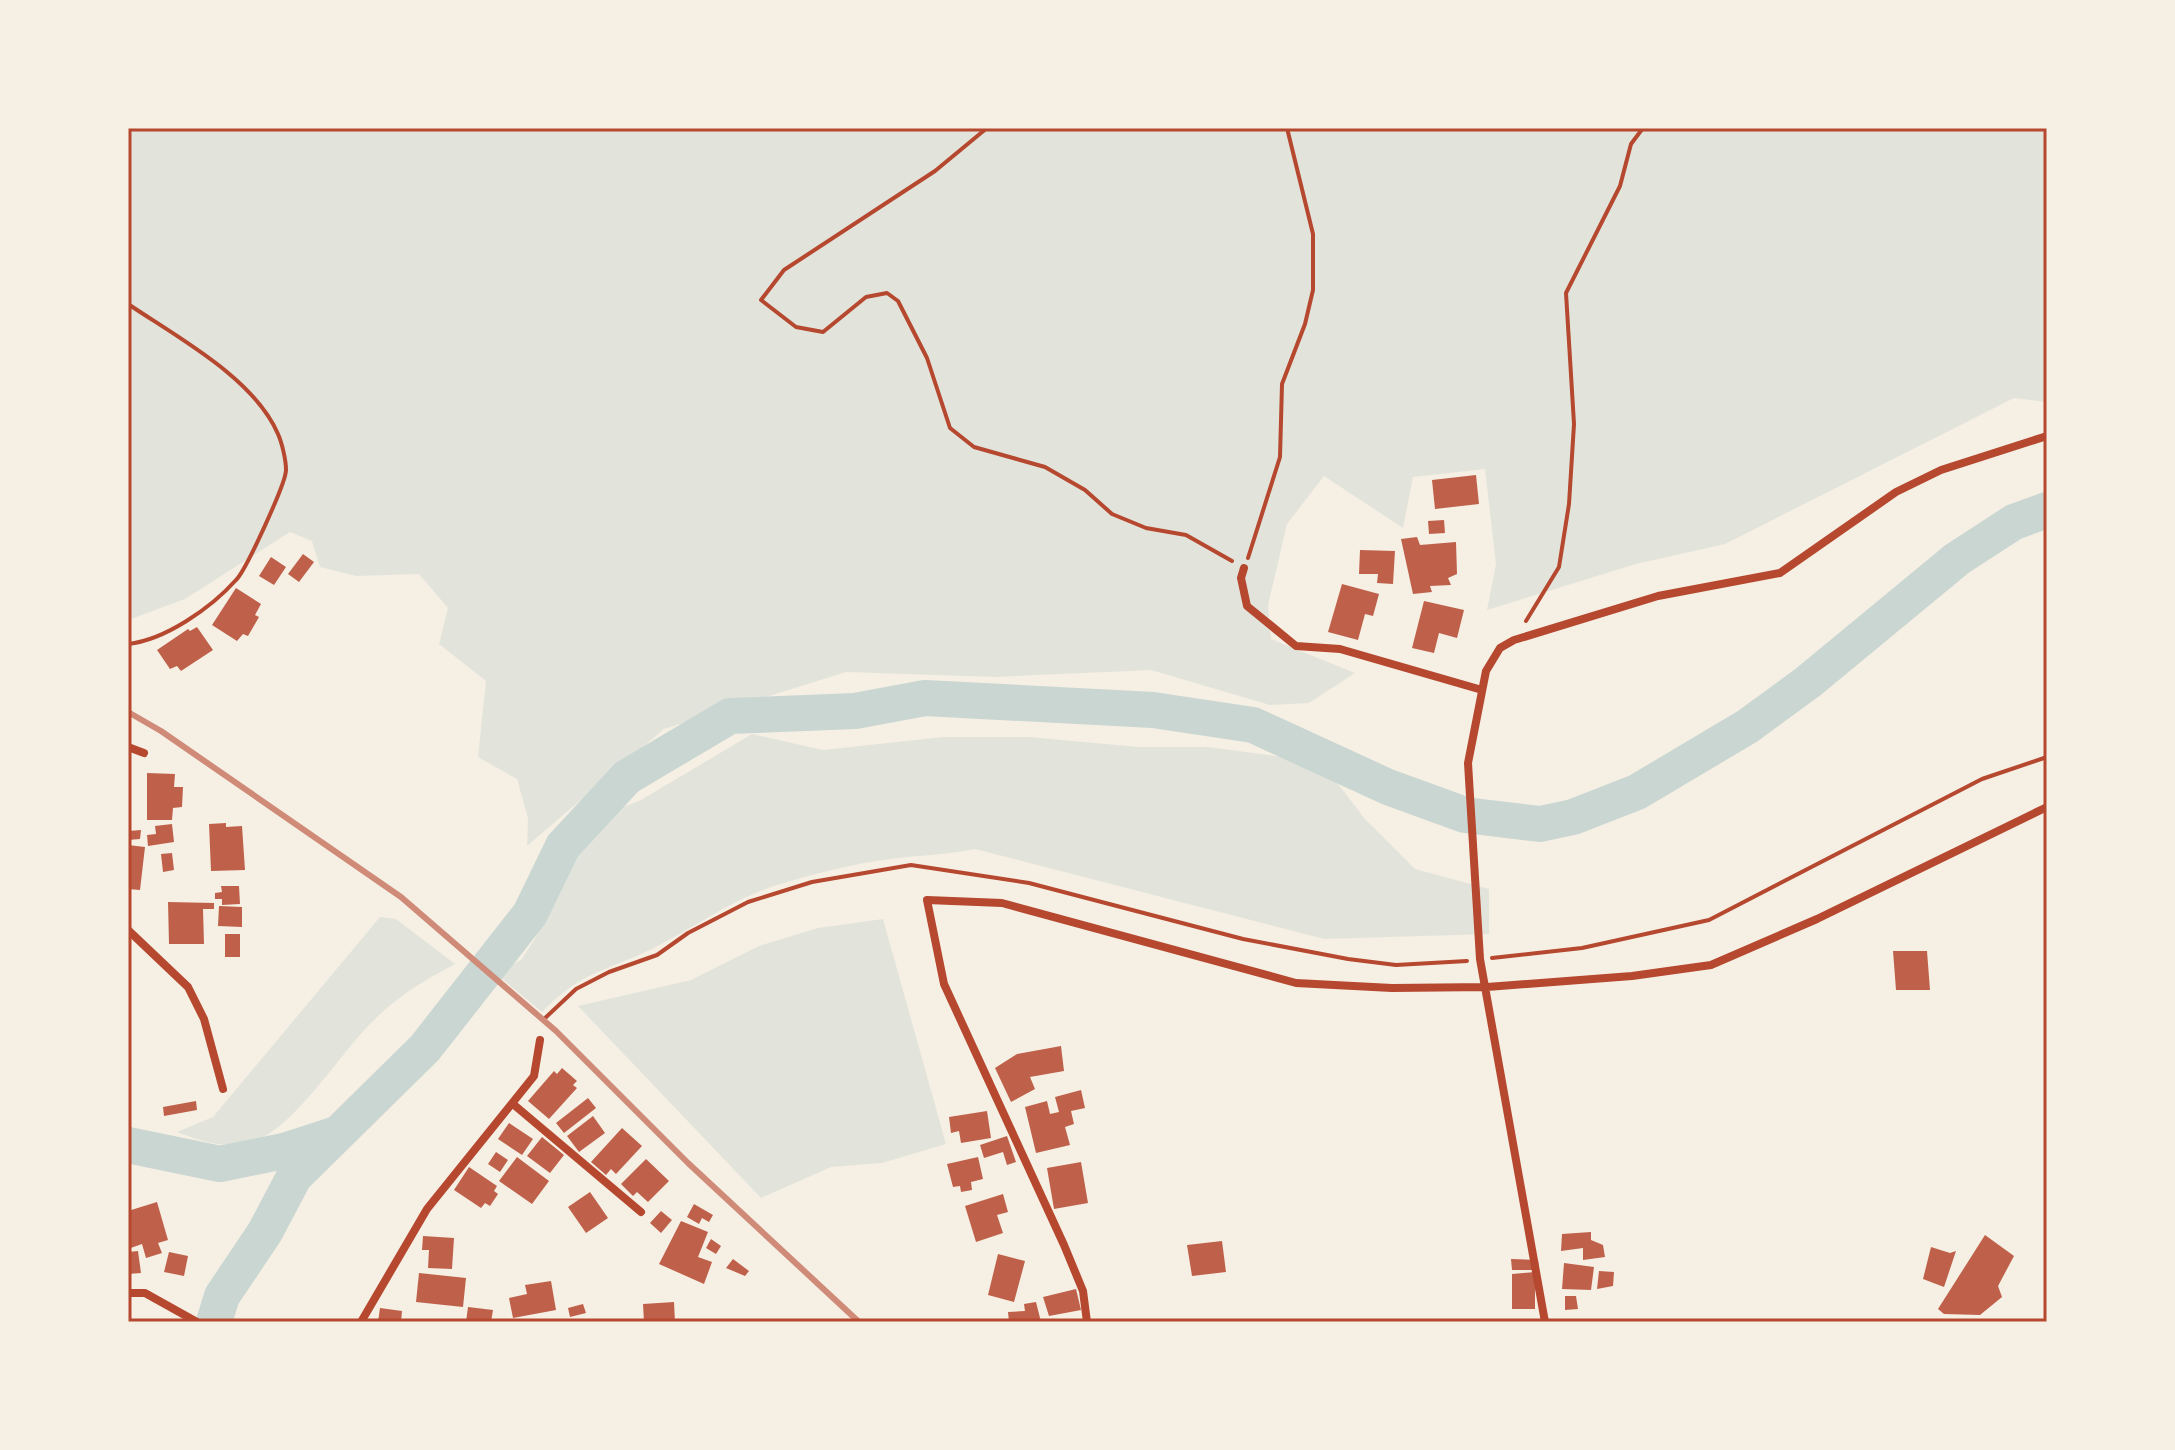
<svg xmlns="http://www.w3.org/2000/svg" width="2175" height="1450" font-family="'Titillium Web',sans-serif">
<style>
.green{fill:#e2e4dc}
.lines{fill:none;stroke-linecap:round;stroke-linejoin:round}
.river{stroke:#c9d6d2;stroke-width:36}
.building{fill:#bf614a}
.path{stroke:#b5482f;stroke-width:4}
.minor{stroke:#b5482f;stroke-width:8}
.rail{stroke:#cf8b77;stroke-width:6}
.neatline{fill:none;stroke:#b5482f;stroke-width:3}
</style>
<rect width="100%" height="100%" fill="#f6efe4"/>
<path class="green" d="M128,128h1919v274l-33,-4 -289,146 -89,20 -149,46 9,-46 -11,-95 -72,8 -10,51 -79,-52 -37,48 -19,81 3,34 84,34 -46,30 -39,2 -119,-35 -156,7 -149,-5 -182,57 -137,117 1,-28 -11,-39 -39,-22 8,-76 -47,-37 9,-36 -29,-34 -63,2 -36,-9 -8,-26 -22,-9 -105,67 -57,21z
M752,734l71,16 120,-13h87l108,10h70l104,14 20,15 33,43 50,50 74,20v45l-165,5 -349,-90c-28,6 -56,6 -85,10 -39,5 -81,16 -119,28 -43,15 -79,42 -119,62 -48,23 -70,22 -110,63l-47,-39 26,-13 15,-23 29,-75 38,-47 38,-15z
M380,917l16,2 59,45c-32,17 -60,34 -85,60 -32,32 -78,108 -121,119 -26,6 -48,-2 -72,-11l36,-15z
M883,919l63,225 -64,19 -51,4 -70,31 -183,-192 113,-26 68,-34 59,-18z"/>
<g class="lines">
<path class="river" d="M128,1145l92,19 64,-13 49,-16
M214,1322l8,-26 43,-64 29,-55 131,-129 105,-134 33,-68 64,-69 103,-61 125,-5 70,-13 228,12 100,15 135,62 77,28 75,9 33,-7 64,-25 111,-66 60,-44 149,-123 57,-37 33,-12"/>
</g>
<path class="building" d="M1476,475l3,29 -44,5 -3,-29z
M1444,520l1,13 -16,1 -1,-13z
M1417,537l3,8 36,-3 1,32 -9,4 3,7 -21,1 2,6 -19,2 -12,-55z
M1360,550l35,1 -2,33 -16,-1 1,-9h-19z
M303,554l11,8 -15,20 -11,-8z
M271,557l15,10 -12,18 -15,-9z
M1342,584l37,10 -6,22 -8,-2 -7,26 -30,-8z
M236,588l25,16 -6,11 4,2 -11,19 -5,-2 -6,7 -25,-16z
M1424,601l40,9 -7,28 -18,-5 -5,20 -22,-5z
M197,627l16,23 -32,21 -4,-5 -7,3 -13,-19 31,-21 2,2z
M147,773l28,1 -1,13h9l-1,20 -9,1 -1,12h-25z
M226,823v4l16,-1 3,44 -34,1 -2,-47z
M172,824l2,18 -26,4 -1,-11 9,-1 -1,-8z
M141,830l-1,9 -12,1v-9z
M128,845l17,2 -5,43 -12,-1z
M172,853l2,17 -11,2 -2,-18z
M221,886h18l1,18 -18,1v-6h-7v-6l7,-1z
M168,902l46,1v6h-11l1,35h-35z
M219,906l23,1v20l-24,-1z
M225,934h15v23h-15z
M1893,951h34l3,39h-34z
M1061,1046l3,25 -34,6 5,12 -24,13 -16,-34 22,-14z
M562,1068l15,13 -4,4 4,3 -28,31 -21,-18 26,-30 3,3z
M1081,1090l4,18 -14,3 3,13 -9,3 5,18 -34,8 -11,-46 22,-6 3,13 9,-2 -4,-15z
M588,1098l8,10 -32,25 -8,-10z
M196,1101l1,9 -33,6 -1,-9z
M987,1111l4,27 -30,5 -2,-12 -8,2 -2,-16z
M593,1116l12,17 -26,19 -12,-16z
M509,1123l24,16 -11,16 -24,-16z
M622,1128l20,18 -26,28 -5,-5 -5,6 -15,-13z
M1007,1136l9,26 -9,3 -4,-13 -19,6 -4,-13z
M542,1137l22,18 -14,18 -23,-17z
M496,1152l12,8 -8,12 -12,-8z
M517,1157l32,24 -17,23 -33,-23z
M978,1157l5,22 -12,3 1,8 -11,2 -1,-6 -7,1 -6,-23z
M646,1159l23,22 -21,21 -11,-10 -4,4 -12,-12z
M1081,1162l7,41 -34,6 -7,-41z
M469,1167l28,19 -3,5 4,3 -8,12 -5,-3 -4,5 -27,-18z
M590,1192l18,26 -22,15 -18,-26z
M1003,1194l5,18 -11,3 6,18 -27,9 -11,-36z
M157,1202l11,38 -10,3 4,10 -16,5 -4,-14 -14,5v-38z
M694,1204l19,11 -4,7 -7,-4 -3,6 -12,-7z
M661,1211l11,9 -11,13 -11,-10z
M681,1221l27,11 -10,25 14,5 -8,22 -45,-20z
M1591,1232v8l12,5 2,12 -22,3v-12l-22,3 1,-17z
M1985,1235l29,21 -16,30 4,11 -22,18 -36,-1 -6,-5z
M423,1236l31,2 -2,31 -24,-1 1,-18h-7z
M711,1239l10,7 -5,8 -10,-6z
M1222,1241l4,31 -34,4 -5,-31z
M1931,1247l19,6 6,-2 -12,36 -21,-8z
M138,1251l3,22 -13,1v-22z
M169,1252l19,4 -4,20 -20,-4z
M998,1254l27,7 -11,41 -26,-7z
M733,1259l16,12 -4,5 -19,-8z
M1511,1259l27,1 1,10h-27z
M1564,1263l30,4 -3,23 -29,-1z
M1599,1271l15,1 -1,14 -16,3z
M1535,1272v37h-23v-35z
M419,1273l47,5 -3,29 -47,-5z
M551,1281l5,29 -43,8 -4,-20 18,-4 -2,-9z
M1076,1289l5,21 -32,6 -6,-19z
M1565,1296h11l2,13 -13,1z
M674,1302l1,20h-31l-1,-18z
M1036,1302l5,20h-32l-1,-10 17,-1 -1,-7z
M583,1304l3,9 -16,4 -2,-9z
M468,1307l25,3 -2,12h-25z
M380,1308l22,3 -1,11h-23z"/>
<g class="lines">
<path class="path" d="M987,128l-52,43 -151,99 -23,30 35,27 27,5 43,-35 21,-4 11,8 29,57 23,70 24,19 71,20 40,23 27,24 34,14 40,7 46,26
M128,304c49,33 126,74 150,130 4,9 8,26 8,36 0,13 -40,100 -50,110 -25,28 -71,60 -108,64
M1248,558l32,-101 2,-73 23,-60 8,-34v-56l-26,-106
M1526,621l33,-54 10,-63 5,-80 -8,-131 54,-107 11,-42 12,-16
M1492,958l90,-10 127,-28 273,-141 65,-22
M543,1020l33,-31 33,-17 48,-17 31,-22 60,-31 64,-20 99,-17 118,18 214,56 105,20 48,6 71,-4"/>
<path class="minor" d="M1244,568l-3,10 6,28 49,40 44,3 142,41
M128,747l16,6
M128,930l60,57 16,32 19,70
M513,1104l128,108
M128,1293h17l52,29
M361,1322l66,-113 107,-133 6,-36
M1087,1322l-4,-31 -19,-46 -120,-261 -17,-84 75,3 294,80 96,5 95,-1 145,-11 79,-11 106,-46 230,-112
M1545,1322l-65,-363 -12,-196 18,-92 14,-23 14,-8 144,-44 122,-23 116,-81 45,-22 106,-34"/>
<path class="rail" d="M128,712l33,19 240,166 155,134 132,132 171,159"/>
</g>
<rect width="2175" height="1450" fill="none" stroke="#f6efe4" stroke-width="260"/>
<rect x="130" y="130" width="1915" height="1190" class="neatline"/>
</svg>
